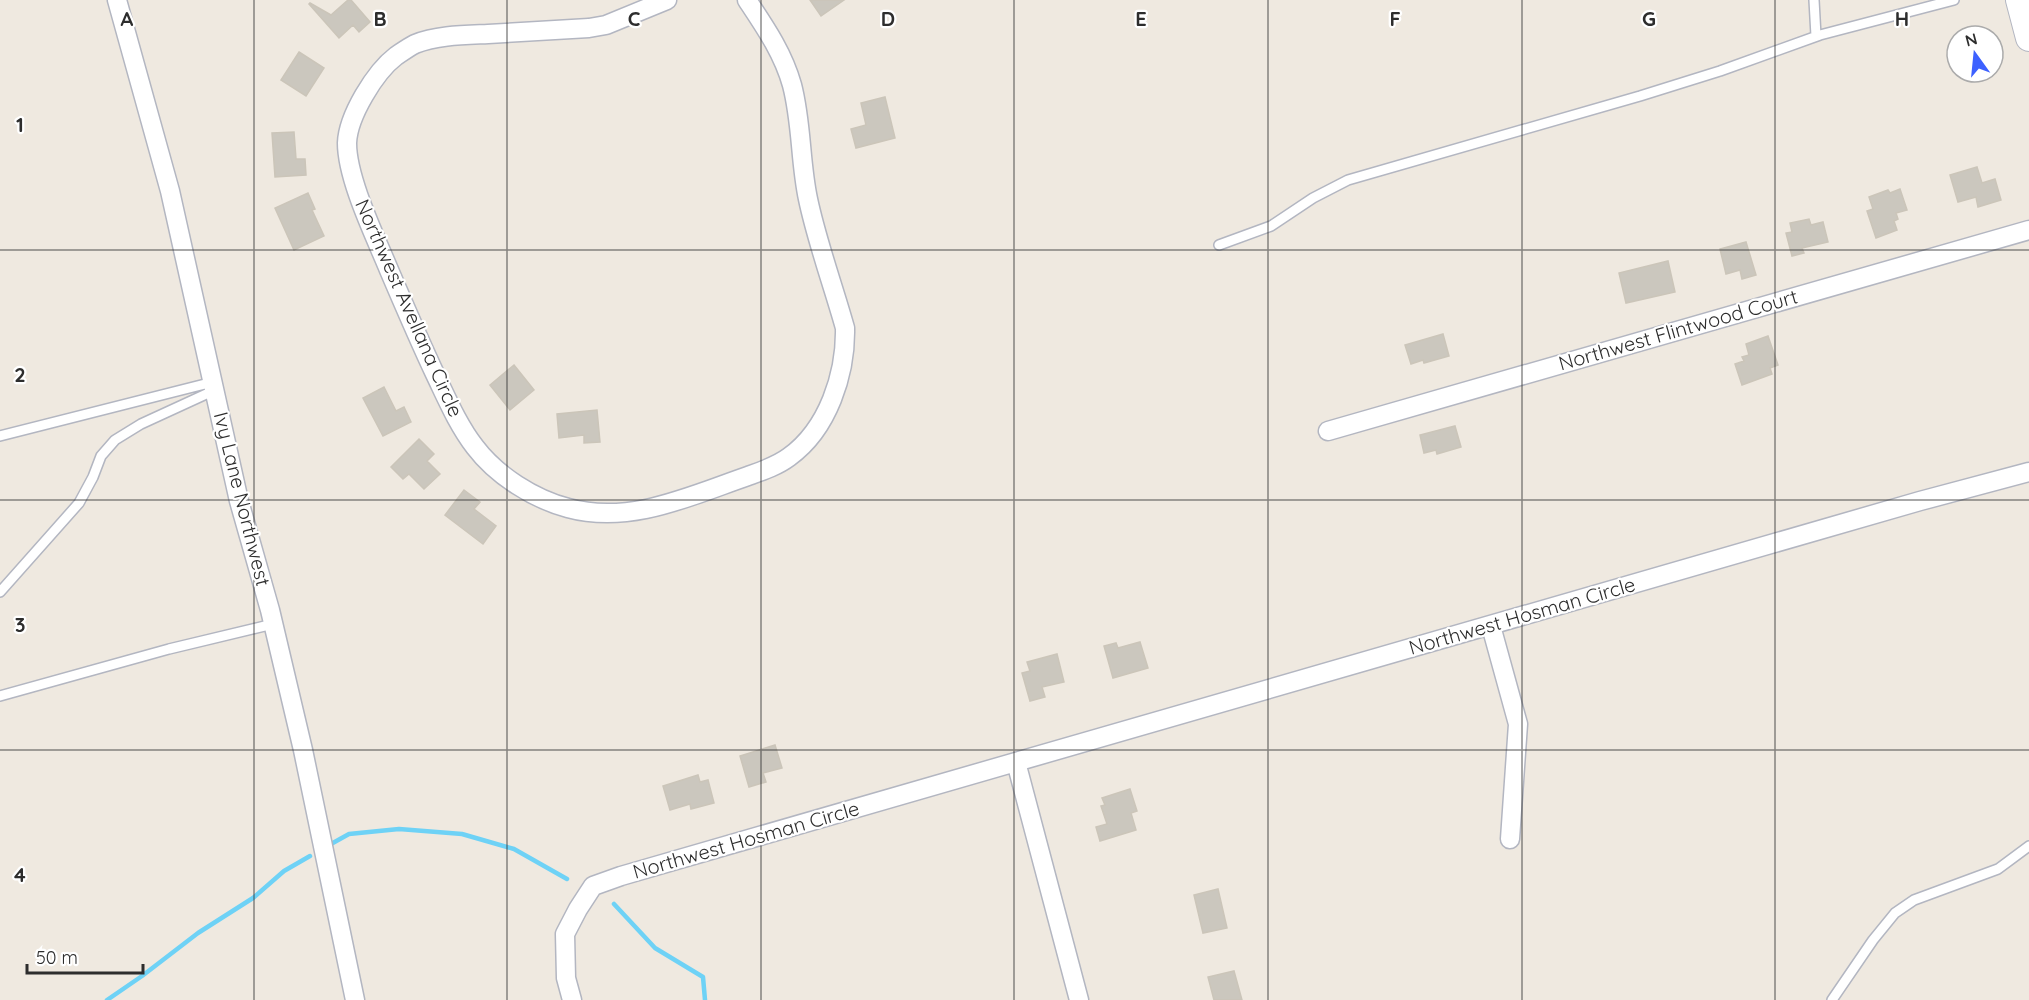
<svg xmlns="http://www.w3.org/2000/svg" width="2029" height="1000" font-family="Quicksand,sans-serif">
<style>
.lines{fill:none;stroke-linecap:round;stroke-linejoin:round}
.stream{stroke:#6ed2f6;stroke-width:4.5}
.building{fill:#cbc7be;stroke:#cbc5b9;stroke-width:1.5}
.lane-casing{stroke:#b3b6c1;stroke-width:12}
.street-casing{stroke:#b3b6c1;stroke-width:21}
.secondary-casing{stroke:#b3b6c1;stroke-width:28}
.lane{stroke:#fff;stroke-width:9}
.street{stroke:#fff;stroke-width:18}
.secondary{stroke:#fff;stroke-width:26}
.grid{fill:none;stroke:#2d2d2d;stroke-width:1.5;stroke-opacity:0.55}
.labels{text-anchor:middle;stroke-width:4.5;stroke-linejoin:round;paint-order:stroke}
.street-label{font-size:20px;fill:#2d2d2d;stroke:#fff}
.grid-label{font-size:20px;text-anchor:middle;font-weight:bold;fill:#2d2d2d;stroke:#fff;stroke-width:4.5;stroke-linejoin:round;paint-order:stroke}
</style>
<rect width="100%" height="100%" fill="#efe9e0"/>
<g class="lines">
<path class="stream" d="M331,844l18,-10 50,-5 63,5 52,15 53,30
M614,904l41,44 48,29 2,23
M107,1000l35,-24 56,-43 55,-35 31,-27 26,-15"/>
</g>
<path class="building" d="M348,0h3l19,22 -11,10 -6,-7 -14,13 -30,-34 1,-1 21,12z
M810,0h34l-23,16z
M299,52l25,16 -18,28 -25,-16z
M885,97l10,41 -39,10 -5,-19 15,-4 -5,-22z
M294,132l2,27h9l1,16 -31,2 -3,-44z
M1977,167l5,16 13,-4 6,21 -23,7 -2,-10 -18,5 -8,-27z
M1900,189l7,21 -11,3 2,6 -4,2 3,9 -21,8 -9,-27 6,-2 -4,-12 19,-7 2,3z
M308,193l7,16 -3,1 12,26 -30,14 -19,-42z
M1809,219l2,6 12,-3 5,20 -26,6 2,5 -12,3 -6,-23 6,-1 -2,-9z
M1746,242l10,33 -14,4 -2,-9 -14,4 -6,-25z
M1668,261l7,31 -49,11 -7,-30z
M1443,334l6,22 -25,7 -1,-3 -12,4 -6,-19z
M1768,336l10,29 -8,3 2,6 -30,11 -7,-21 9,-3 -2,-4 7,-2 -3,-11z
M514,365l20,25 -24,20 -20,-25z
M384,387l12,24 8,-4 7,15 -28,14 -20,-38z
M597,410l3,32 -16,1v-8l-25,3 -2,-24z
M1455,426l6,21 -24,7 -1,-4 -12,3 -4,-18z
M419,439l15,15 -7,7 13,13 -16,15 -15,-15 -6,5 -12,-12z
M464,490l16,12 -6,7 22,17 -13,18 -38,-29z
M1140,642l8,26 -35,10 -9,-32 12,-3 2,5z
M1057,654l7,28 -22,5 3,10 -15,4 -8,-28 8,-2 -3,-9z
M775,745l7,23 -19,5 3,9 -17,5 -9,-31z
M698,775l2,7 8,-2 6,23 -23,6 -1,-5 -20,6 -7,-24z
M1130,789l7,22 -6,2 5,17 -36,11 -4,-14 11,-3 -6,-18 4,-1 -3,-7z
M1218,889l9,39 -24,5 -9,-38z
M1234,971l8,29h-28l-6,-23z"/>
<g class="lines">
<defs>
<path id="lane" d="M1814,0l2,36
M1219,245l52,-19 42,-28 35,-18 292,-84 80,-25 100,-36 134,-35
M0,436l213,-54
M0,592l79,-89 14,-26 8,-21 14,-16 26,-16 74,-34
M0,696l169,-47 104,-25
M1832,1000l41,-60 22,-27 19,-13 84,-31 31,-23"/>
<path id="street" d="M117,0l53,191 69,310 31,109 33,140 52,250
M667,0l-61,25 -17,3c-34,2 -68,4 -101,6 -23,1 -51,1 -73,10 -6,3 -13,8 -19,12 -21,16 -48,60 -49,87 0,36 28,93 42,127 15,35 30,70 46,104 12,25 23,51 40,73 22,29 59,52 93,61 62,17 122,-12 180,-32 14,-5 29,-10 41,-19 39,-28 57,-83 56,-129 -12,-43 -28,-86 -37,-129 -8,-37 -6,-76 -16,-114 -9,-32 -27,-58 -45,-85
M1328,431l701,-201
M1491,626l27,98 -8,115
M1016,762l63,238
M572,1000l-6,-22 -1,-44 13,-25 15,-23 28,-10 1299,-375 109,-29"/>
<path id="secondary" d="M2019,0l10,38"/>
</defs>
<use href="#lane" class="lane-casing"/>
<use href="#street" class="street-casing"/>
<use href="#secondary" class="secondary-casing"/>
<use href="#lane" class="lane"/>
<use href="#street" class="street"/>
<use href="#secondary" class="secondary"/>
</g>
<path class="grid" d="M254,0v1000M507,0v1000M761,0v1000M1014,0v1000M1268,0v1000M1522,0v1000M1775,0v1000M0,250h2029M0,500h2029M0,750h2029"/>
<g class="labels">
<g class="street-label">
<text transform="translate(409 308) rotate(66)" y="7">Northwest Avellana Circle</text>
<text transform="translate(1678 330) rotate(-16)" y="7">Northwest Flintwood Court</text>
<text transform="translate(242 499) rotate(76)" y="7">Ivy Lane Northwest</text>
<text transform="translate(1522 616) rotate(-16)" y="7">Northwest Hosman Circle</text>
<text transform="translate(746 840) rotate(-16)" y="7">Northwest Hosman Circle</text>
</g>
</g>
<g class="grid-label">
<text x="127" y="26">A</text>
<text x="380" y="26">B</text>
<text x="634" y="26">C</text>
<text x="888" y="26">D</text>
<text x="1141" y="26">E</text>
<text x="1395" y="26">F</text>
<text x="1649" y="26">G</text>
<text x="1902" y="26">H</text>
<text x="20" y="132">1</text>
<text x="20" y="382">2</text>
<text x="20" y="632">3</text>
<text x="20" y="882">4</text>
</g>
<g transform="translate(1975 54) rotate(345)"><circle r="28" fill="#ffffff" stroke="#ababab" stroke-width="1.5"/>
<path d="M0-4.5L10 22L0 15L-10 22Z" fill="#3d61ff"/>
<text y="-9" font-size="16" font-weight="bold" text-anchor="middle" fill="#2d2d2d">N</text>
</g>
<path d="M27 964v9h116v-9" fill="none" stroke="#2d2d2d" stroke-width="3"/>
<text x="36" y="964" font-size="18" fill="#2d2d2d" stroke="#ffffff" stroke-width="4.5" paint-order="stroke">50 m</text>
</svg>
